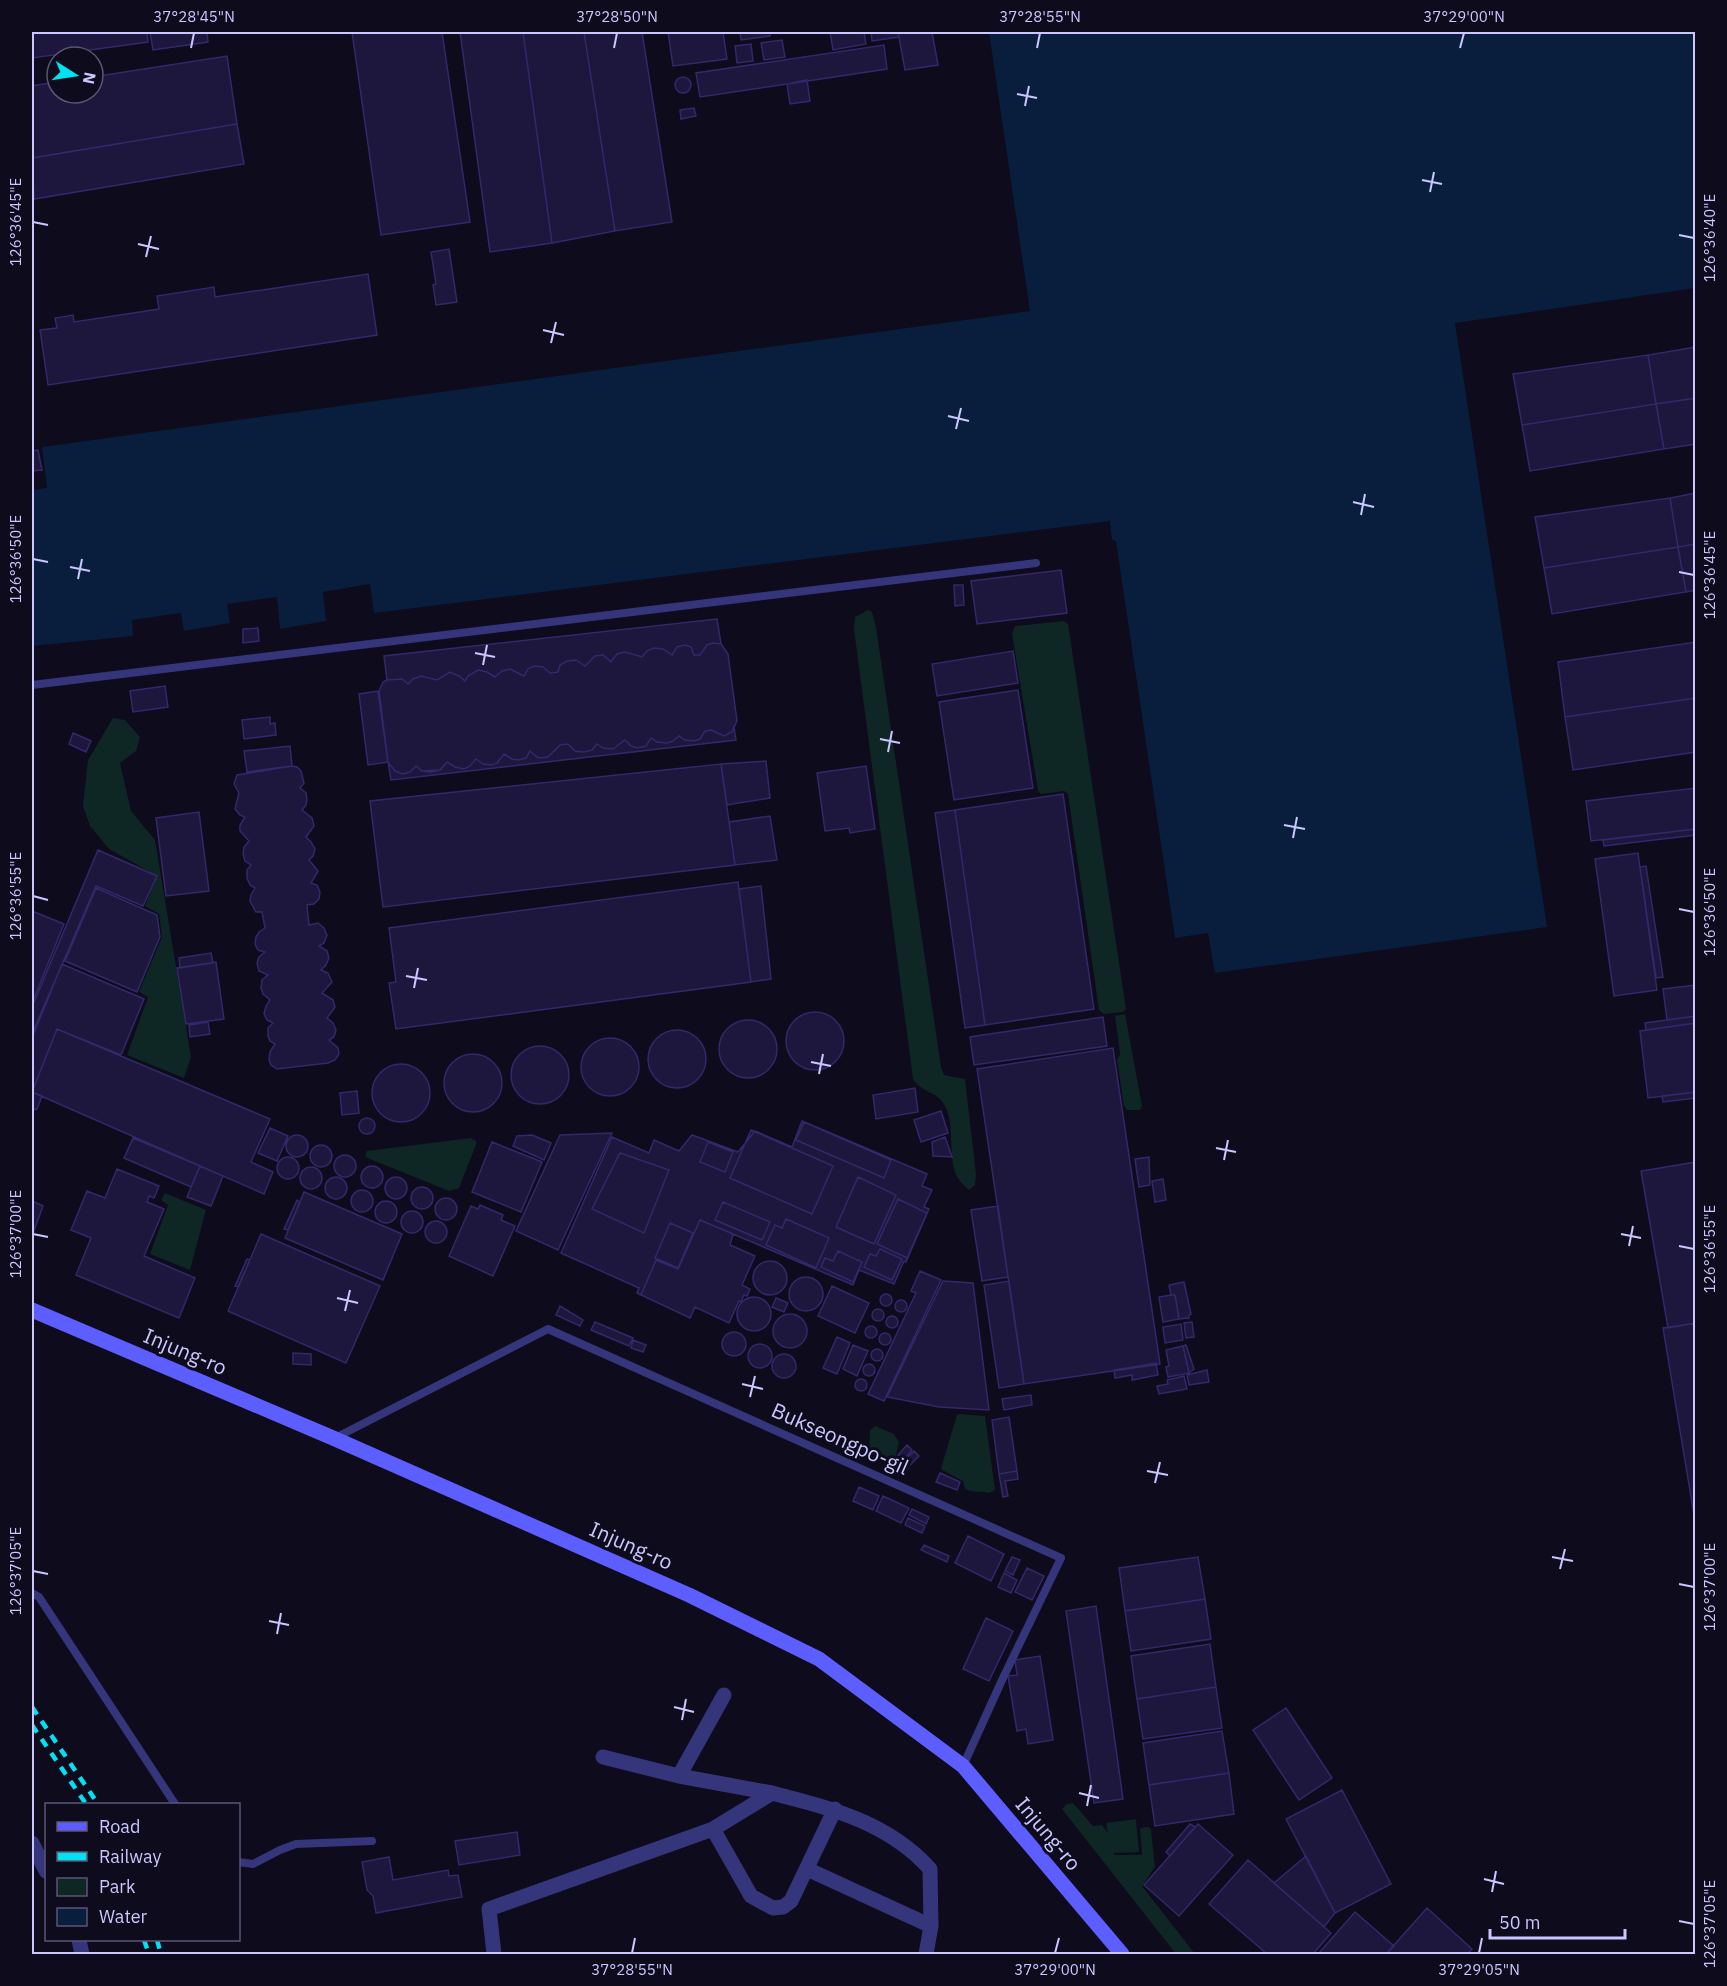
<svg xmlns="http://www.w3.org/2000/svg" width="1727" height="1986" font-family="'IBM Plex Sans',sans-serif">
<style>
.green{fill:#0e2624}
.water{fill:#091e3c}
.building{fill:#1d173d;stroke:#33286a;stroke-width:1.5}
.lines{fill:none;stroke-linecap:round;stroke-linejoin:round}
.lane{stroke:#35357c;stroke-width:8}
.street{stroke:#35357c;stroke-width:15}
.secondary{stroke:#5d5eff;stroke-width:15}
.rail{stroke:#00e1f1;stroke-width:4.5;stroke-dasharray:9 8;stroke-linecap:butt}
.ticks{fill:none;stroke:#cac6ff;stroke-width:2}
.labels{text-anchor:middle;stroke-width:6;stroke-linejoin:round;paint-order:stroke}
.street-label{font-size:21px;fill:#cac6ff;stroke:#0d0b1c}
.neatline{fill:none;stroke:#cac6ff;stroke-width:2}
.ticks-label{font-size:15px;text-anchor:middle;fill:#cac6ff}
</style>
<rect width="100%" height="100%" fill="#0d0b1c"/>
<path class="green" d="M868,610l4,2 4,15 65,440 3,8 21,4 11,95 -1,11 -6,5c-3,-3 -7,-6 -10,-10 -13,-20 -3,-53 -14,-74 -9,-16 -22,-12 -32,-27l-59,-450 1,-12z
M1064,621l4,3 58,385 -3,3 -19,2 -5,-4 -31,-216 -4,-3 -23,3 -3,-3 -26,-157 3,-8z
M113,718l12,2 15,17 -4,14 -16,12 11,48 24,29 36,217 -7,21 -57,-23 21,-58 -9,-5 23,-55 -3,-23 -14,-8 12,-30 -48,-27 -19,-23 -7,-20 5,-46z
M1125,1014l17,92 -2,4h-13l-3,-4 -7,-46 3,-6 -5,-38z
M471,1138l6,4 -18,46 -10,3 -84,-34 2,-6z
M165,1193l41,17 -16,60 -40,-16 18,-49 -7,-5z
M960,1414l25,2 10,74 -5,3c-9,-2 -17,0 -25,-4l-2,-8 -21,-11 -1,-2 16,-53z
M875,1426l19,8 5,8 -3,13 14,13 -2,3 -39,-18 1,-23z
M1073,1803l20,23 9,-1 6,8 -2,-10 30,-4 3,33 -25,1v2h28l-2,-27 8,-1 3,2 4,38 -13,19 53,68h-19l-114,-145 5,-5z"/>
<path class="water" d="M989,32h706v256l-240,35 92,604 -332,46 -7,-40 -33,5 -59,-397 -4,-1 -2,-19 -736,92 -4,-29 -47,8 3,29 -46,8 -3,-32 -50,7 3,19 -46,8 -3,-18 -49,7 1,16 -101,10v-156l15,-2 -5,-41 988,-136z"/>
<path class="building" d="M32,32h115l1,10 -116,16z
M150,32h57l1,10 -55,8z
M352,32h90l28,190 -89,13z
M460,32h63l29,211 -62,9z
M523,32h61l31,199 -63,12z
M584,32h58l30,190 -57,9z
M668,32h55l4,27 -54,7z
M740,32h30v4l-29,4z
M830,32h34l2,12 -33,6z
M871,32h27l1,5 -27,4z
M898,32h34l6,33 -33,5z
M782,40l3,17 -21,3 -3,-17z
M751,44l2,17 -16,2 -2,-17z
M884,45l3,24 -187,28 -4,-24z
M227,56l10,68 -205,34v-72l25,-4v11h36v-16z
M675 85a8 8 0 1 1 16 0a8 8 0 1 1-16 0Z
M807,80l3,21 -20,3 -3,-20z
M694,108l2,8 -15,3 -1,-9z
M237,124l7,40 -210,35 -2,-41z
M449,249l8,53 -21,3 -3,-20 3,-1 -5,-32z
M368,274l9,61 -329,50 -8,-55 17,-2 -2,-10 18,-3 1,7 85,-13 -2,-13 57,-9 1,10z
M1696,347v51l-40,6 -8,-49z
M1648,355l8,49 -134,21 -9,-51z
M1696,398v46l-32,5 -8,-45z
M1656,404l8,45 -134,22 -8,-46z
M38,450l4,20 -10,1v-20z
M1696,493v51l-18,3 -8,-49z
M1670,498l8,49 -134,21 -9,-51z
M1696,544v46l-10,2 -8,-45z
M1678,547l8,45 -134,22 -8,-46z
M1061,570l6,43 -90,11 -6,-43z
M954,585h9l1,20 -9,1z
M717,619l4,25 -8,-1 -6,2 -7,10h-6l-3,-8 -6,-2 -8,2 -5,8 -9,-6 -9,-1 -7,3 -5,6 -17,-5 -8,2 -6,8 -8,-7 -8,1 -10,10 -9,-6 -9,1 -7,4 -2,7 -8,1 -7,-6 -9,-1 -6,3 -4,7 -14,-7 -8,2 -7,6 -8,-5 -9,-2 -10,6 -3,5 -6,-5 -9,-4 -13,8 -16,-4 -8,3 -5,5 -6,-5 -15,1 -3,-24z
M258,628l1,13 -16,2v-14z
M1696,642v56l-131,19 -7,-55z
M713,643l8,1 7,10 9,67 -5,11 -8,4 -13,-6 -6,1 -5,8 -6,2 -9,-1 -6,-4 -6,5 -6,2 -10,-1 -6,-4 -5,8 -9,2 -6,-2 -6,-6 -12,9 -10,-1 -6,-4 -5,6 -8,2 -9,-1 -7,-7 -8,1 -12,12 -10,1 -8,-7 -4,7 -8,2 -6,-1 -8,-5 -7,9 -6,2 -8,-1 -7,-5 -6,7 -6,3 -9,-2 -8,-5 -7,8 -9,2 -9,-1 -6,-5 -6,6 -7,2 -8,-3 -7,-9 -9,-71 4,-9 4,-2 15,-1 6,5 5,-5 8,-3 16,4 13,-8 9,4 6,5 3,-5 10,-6 9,2 8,5 7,-6 8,-2 14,7 4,-7 6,-3 9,1 7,6 8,-1 2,-7 7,-4 9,-1 9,6 10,-10 8,-1 8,7 6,-8 8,-2 17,5 5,-6 7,-3 9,1 9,6 5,-8 8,-2 6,2 3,8h6l7,-10z
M1013,651l5,32 -81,13 -5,-32z
M165,686l3,21 -35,5 -3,-21z
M1018,690l15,98 -79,12 -15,-98z
M378,691l10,71 -20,3 -9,-71z
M1696,698v54l-123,18 -8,-53z
M270,717v7l5,-1 1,12 -32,4 -2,-19z
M734,727l2,13 -345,40 -3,-18 7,9 8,3 7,-2 6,-6 6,5 18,-1 7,-8 8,5 9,2 6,-3 6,-7 7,5 8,1 6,-2 7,-9 8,5 6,1 8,-2 4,-7 8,7 10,-1 12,-12 8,-1 7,7 9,1 8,-2 5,-6 6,4 10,1 12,-9 6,6 6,2 9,-2 5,-8 6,4 10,1 6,-2 6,-5 6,4 9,1 6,-2 5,-8 6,-1 13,6 8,-4z
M73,733l18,8 -5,11 -17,-8z
M290,746l2,20 -45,6 -3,-21z
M766,761l4,37 -43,7 -6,-41z
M721,764l14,101 -352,42 -13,-106z
M292,766l5,1 4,4 3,12 -4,5 6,5 1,7 -1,5 -4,5 10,8 2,8 -8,11 5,5 4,7 -2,7 -4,4 9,11 -7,12 6,2 3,7 -1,7 -5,5 -7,1 2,20 9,-2 6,5 3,7 -3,8 -5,3 8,5 2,7 -3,7 -5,5 7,3 4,9 -10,11 11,7 2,7 -8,11 6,5 3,7 -2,7 -5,3 9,8 1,6 -4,6 -7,3 -51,6 -6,-4 -2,-5 1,-8 5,-8 -5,-3 -2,-5v-8l5,-5 -6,-3 -3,-6 2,-8 4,-6 -7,-6 -2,-6 1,-8 6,-5 -9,-4 -2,-8 2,-6 6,-5 -7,-2 -3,-6 1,-7 3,-5 6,-4 -3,-16h-6l-6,-11 1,-6 4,-7 -5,-3 -3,-7v-8l4,-5 -6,-4 -2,-7 1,-7 5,-6 -9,-10v-6l5,-8 -5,-2 -5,-6 4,-16 -5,-9 3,-9z
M866,766l9,63 -25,4 -1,-5 -24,3 -8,-58z
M1696,788v41l-105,12 -5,-40z
M1063,794l31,215 -109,16 -30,-215z
M955,810l30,215 -20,3 -30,-215z
M199,812l10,79 -43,5 -10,-78z
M770,816l7,44 -42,5 -6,-43z
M1696,829v6l-92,11 -1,-6z
M98,850l59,26 -14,30 -47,-20 -64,148v-27z
M1638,853l19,137 -43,6 -19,-137z
M1646,866l17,111 -7,1 -16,-111z
M738,882l13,100 -355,47 -7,-46 7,-1 -7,-54z
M761,886l10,93 -20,3 -12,-93z
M96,888l61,27 3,22 -23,55 -72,-31z
M32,911l32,13 -32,79z
M211,953l2,10 -33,5 -1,-10z
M216,962l8,57 -38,5 -9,-56z
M62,964l82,35 -23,56 -64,-26 -25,63v-54z
M1696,985v31l-29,4 -4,-31z
M786 1041a29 29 0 1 1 58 0a29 29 0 1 1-58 0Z
M1696,1016v7l-50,7 -1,-7z
M1103,1017l4,29 -133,19 -4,-28z
M719 1049a29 29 0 1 1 58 0a29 29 0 1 1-58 0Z
M208,1022l2,12 -20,3 -1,-12z
M1696,1023v69l-48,6 -8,-67z
M57,1029l213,90 -19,43 22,10 -9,22 -232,-102z
M648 1059a29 29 0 1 1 58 0a29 29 0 1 1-58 0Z
M581 1067a29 29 0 1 1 58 0a29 29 0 1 1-58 0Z
M511 1075a29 29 0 1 1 58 0a29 29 0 1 1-58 0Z
M1113,1048l47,316 -136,20 -47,-315z
M444 1083a29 29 0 1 1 58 0a29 29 0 1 1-58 0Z
M372 1093a29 29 0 1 1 58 0a29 29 0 1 1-58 0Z
M915,1088l3,24 -42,7 -3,-24z
M357,1091l2,22 -17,2 -2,-22z
M32,1092l10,4 -5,13 -5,1z
M1696,1092v6l-33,4 -1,-6z
M941,1111l7,22 -27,9 -7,-22z
M359 1126a8 8 0 1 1 16 0a8 8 0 1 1-16 0Z
M802,1121l125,53 -5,12 10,4 -8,17 5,2 -23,53 -2,-1 -10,23 -35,-14 -6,15 -153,-65 -22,49 -22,-9 -15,35 -4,-2 2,-5 -78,-35 51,-116 37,16 5,-13 25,11 13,-16 46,17 17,-21 37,16z
M804,1122l87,38 -7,18 -88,-38z
M270,1128l18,8 -11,25 -19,-8z
M751,1130l82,36 -21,48 -82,-36z
M612,1133l-54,117 -42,-19 44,-96z
M532,1135l19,8 -7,17 -31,-14 4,-10z
M286 1146a11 11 0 1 1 22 0a11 11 0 1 1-22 0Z
M945,1137l7,20 -19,-1 -1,-14z
M133,1138l67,28 -9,21 -67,-29z
M492,1142l50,20 -21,50 -49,-20z
M708,1142l25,10 -8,20 -25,-10z
M310 1156a11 11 0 1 1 22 0a11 11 0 1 1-22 0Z
M620,1153l49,17 -25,63 -52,-24z
M334 1166a11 11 0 1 1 22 0a11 11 0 1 1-22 0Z
M1149,1157l1,28 -11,2 -4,-28z
M277 1168a11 11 0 1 1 22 0a11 11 0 1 1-22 0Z
M1696,1162v161l-28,5 -27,-157z
M200,1166l23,10 -12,30 -24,-9z
M361 1177a11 11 0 1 1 22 0a11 11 0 1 1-22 0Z
M300 1178a11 11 0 1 1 22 0a11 11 0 1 1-22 0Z
M117,1169l42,17 -5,12 -5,-2 -2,6 17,7 -20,47 51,22 -16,40 -103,-43 15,-37 -20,-8 16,-39 18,7z
M858,1177l38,18 -22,49 -38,-17z
M385 1188a11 11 0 1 1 22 0a11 11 0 1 1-22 0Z
M325 1188a11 11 0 1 1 22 0a11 11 0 1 1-22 0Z
M1163,1179l3,21 -11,2 -3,-21z
M411 1198a11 11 0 1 1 22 0a11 11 0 1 1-22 0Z
M351 1201a11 11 0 1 1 22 0a11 11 0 1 1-22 0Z
M304,1192l98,42 -19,46 -98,-42z
M435 1209a11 11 0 1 1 22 0a11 11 0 1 1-22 0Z
M898,1199l29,14 -20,45 -30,-14z
M297,1200l3,2 -12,28 -4,-1z
M32,1201l11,5 -11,30z
M375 1212a11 11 0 1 1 22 0a11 11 0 1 1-22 0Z
M723,1202l47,20 -8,18 -47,-20z
M480,1205l23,10 -2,5 14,6 -22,50 -44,-20 22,-50 7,3z
M998,1206l10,71 -26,4 -11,-71z
M401 1222a11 11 0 1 1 22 0a11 11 0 1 1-22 0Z
M786,1219l43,19 -13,30 -50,-23 9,-20 7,3z
M700,1220l33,14 -3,11 25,11 -13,29 8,4 -3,7 -3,-1 -3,7 -2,-1 -10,22 -34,-16 -5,11 -49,-23 15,-35 22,9z
M425 1232a11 11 0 1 1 22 0a11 11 0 1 1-22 0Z
M670,1223l23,10 -15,35 -23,-10z
M261,1234l119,52 -34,77 -118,-52z
M880,1249l22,10 -10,21 -28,-13 6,-13 6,2z
M838,1251l24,11 -9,20 -32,-15 4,-9 8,3z
M247,1259l3,1 -12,27 -3,-1z
M753 1278a17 17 0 1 1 34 0a17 17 0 1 1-34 0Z
M920,1271l21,9 -57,121 -16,-7 48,-101 -5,-2z
M789 1294a17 17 0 1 1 34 0a17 17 0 1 1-34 0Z
M943,1281l30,2 16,127 -50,-3 -52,-10z
M1009,1281l15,103 -25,4 -15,-103z
M1184,1282l7,32 -2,1v3l-10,1 -4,-24h-4l-2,-10z
M832,1286l37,17 -14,30 -37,-17z
M880 1300a6 6 0 1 1 12 0a6 6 0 1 1-12 0Z
M1171,1295h4l4,24 -16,3 -4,-25z
M737 1314a17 17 0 1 1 34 0a17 17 0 1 1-34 0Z
M776,1298l12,5 -4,9 -12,-5z
M895 1306a6 6 0 1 1 12 0a6 6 0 1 1-12 0Z
M560,1306l23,14 -3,6 -24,-11z
M872 1315a6 6 0 1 1 12 0a6 6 0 1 1-12 0Z
M773 1331a17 17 0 1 1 34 0a17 17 0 1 1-34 0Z
M886 1322a6 6 0 1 1 12 0a6 6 0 1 1-12 0Z
M595,1322l38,16 -4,8 -38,-16z
M1192,1322l2,15 -8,1 -2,-15z
M1696,1323v204l-33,-199z
M1181,1324l2,16 -18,3 -2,-16z
M865 1332a6 6 0 1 1 12 0a6 6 0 1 1-12 0Z
M722 1344a12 12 0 1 1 24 0a12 12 0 1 1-24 0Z
M879 1339a6 6 0 1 1 12 0a6 6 0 1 1-12 0Z
M837,1337l13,6 -13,31 -14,-6z
M633,1340l13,5 -3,7 -12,-4z
M748 1356a12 12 0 1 1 24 0a12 12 0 1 1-24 0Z
M853,1345l15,6 -11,25 -14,-7z
M1186,1345l8,24 -5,4 -6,-27z
M1183,1346l6,27 -21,4 -2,-10 3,-1 -3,-16z
M871 1355a6 6 0 1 1 12 0a6 6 0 1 1-12 0Z
M293,1353l18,1v11l-18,-1z
M772 1366a12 12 0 1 1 24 0a12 12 0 1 1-24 0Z
M1156,1363l2,12 -26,5v-5l-17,3 -1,-8z
M863 1370a6 6 0 1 1 12 0a6 6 0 1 1-12 0Z
M1207,1370l2,12 -20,3 -2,-10z
M1184,1376l3,13 -28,5 -2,-8 11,-2 -1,-4z
M855 1385a6 6 0 1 1 12 0a6 6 0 1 1-12 0Z
M1031,1395l1,10 -28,5 -2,-11z
M1009,1417l8,54 -18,3 -7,-54z
M907,1445l5,5 -8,10 -6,-5z
M914,1451l5,5 -9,9 -5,-5z
M1017,1471l1,8 -13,2 3,15 -5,1 -4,-23z
M940,1473l20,9 -3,8 -21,-8z
M859,1487l20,9 -6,14 -20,-9z
M883,1496l26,12 -8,15 -25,-12z
M912,1509l17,8 -3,7 -17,-9z
M908,1518l17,8 -3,7 -17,-8z
M968,1536l36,18 -13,27 -36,-18z
M924,1545l25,11 -2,6 -26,-12z
M1012,1557l8,3 -7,15 -8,-4z
M1198,1557l7,42 -80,12 -6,-43z
M1027,1568l17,8 -12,24 -17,-8z
M1004,1573l13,7 -6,13 -13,-6z
M1205,1599l6,40 -80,12 -6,-40z
M1096,1606l27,193 -29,4 -28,-192z
M986,1618l27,13 -24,50 -26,-12z
M1210,1644l6,43 -79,12 -6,-43z
M1040,1656l13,84 -25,4 -2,-15 -9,2 -9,-55 9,-1 -2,-15z
M1216,1687l6,41 -79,11 -6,-40z
M1286,1708l46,70 -33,22 -46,-70z
M1222,1731l7,42 -80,12 -6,-42z
M1229,1773l5,41 -79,12 -6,-41z
M1342,1790l49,94 -56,29 -49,-94z
M1190,1824l5,3 -25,29 -4,-4z
M1198,1824l35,31 -54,61 -35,-31z
M517,1832l3,23 -61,10 -4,-24z
M1306,1856l29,57 -11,14 -50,-44z
M389,1857l4,23 55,-10 1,6 9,-1 4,22 -86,16 -3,-17 -6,-6 -5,-28z
M1248,1860l83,73 -18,21h-46l-58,-50z
M1427,1908l45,41 -5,5h-81z
M1355,1912l39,34 -8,8h-68z"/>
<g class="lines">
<path class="lane" d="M32,685l1004,-122
M335,1438l213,-109 513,229 -58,120 -40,88
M32,1593l7,4 136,207
M238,1862l15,2 27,-14 16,-6 76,-3"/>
<path class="street" d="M603,1757l76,19 93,17
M679,1776l45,-81
M713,1829l38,67 22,12 10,-1 8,-6 44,-92
M32,1843l14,28
M807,1869l124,57 -5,28
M79,1940l3,14
M494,1954l-5,-45 224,-80 59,-36c58,15 116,29 158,76l1,57"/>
<path class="secondary" d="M32,1310l301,128 356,157 130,64 144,107 159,188"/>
<path class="rail" d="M32,1707l66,97
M32,1725l54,79
M144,1940l5,14
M157,1940l4,14"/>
</g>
<path class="ticks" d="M191,48l3,-15M614,48l3,-15M1037,48l3,-15M1460,48l4,-15M1017,94l20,4M1025,106l4,-20M1422,180l20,4M1430,192l4,-20M33,222l15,3M1679,235l15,3M138,244l21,5M146,257l5,-21M543,330l21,5M551,343l5,-21M948,416l21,5M956,429l5,-21M1353,502l21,5M1361,515l4,-21M33,559l15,3M70,567l20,4M1679,572l15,3M78,579l4,-20M475,653l20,4M483,665l4,-20M880,739l20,4M888,752l4,-21M1284,825l21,4M1293,838l4,-21M33,896l15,4M1679,909l15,3M406,976l21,4M414,988l4,-20M811,1062l20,4M819,1074l4,-20M1216,1148l20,4M1224,1160l4,-20M33,1234l15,3M1621,1234l20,4M1629,1246l4,-20M1679,1246l15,3M337,1298l21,5M345,1311l5,-21M742,1384l21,5M750,1397l5,-21M1147,1471l21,4M1155,1483l5,-21M1552,1557l21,4M1560,1569l5,-20M33,1571l15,3M1679,1584l15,3M269,1621l20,4M277,1634l4,-21M674,1707l20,5M682,1720l4,-21M1079,1793l20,5M1087,1806l4,-21M1484,1879l20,5M1492,1892l4,-21M1679,1921l15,3M632,1953l3,-15M1055,1953l4,-15M1479,1953l3,-15"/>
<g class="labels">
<g class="street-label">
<text transform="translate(185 1352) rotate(23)" y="7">Injung-ro</text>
<text transform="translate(840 1439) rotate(24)" y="7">Bukseongpo-gil</text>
<text transform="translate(631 1546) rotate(24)" y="7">Injung-ro</text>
<text transform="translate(1048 1834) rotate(50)" y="7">Injung-ro</text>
</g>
</g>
<rect width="1727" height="1986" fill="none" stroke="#0d0b1c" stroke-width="66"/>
<rect x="45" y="1803" width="195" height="138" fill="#0d0b1c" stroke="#595677" stroke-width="1.5"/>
<rect x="57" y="1822" width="30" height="9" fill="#5d5eff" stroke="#595677" stroke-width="1.5"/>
<text x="99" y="1833" font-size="18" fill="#cac6ff">Road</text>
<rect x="57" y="1852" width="30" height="9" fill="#00e1f1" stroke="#595677" stroke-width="1.5"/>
<text x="99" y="1863" font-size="18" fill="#cac6ff">Railway</text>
<rect x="57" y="1878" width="30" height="18" fill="#0e2624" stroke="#595677" stroke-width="1.5"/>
<text x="99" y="1893" font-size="18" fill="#cac6ff">Park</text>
<rect x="57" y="1908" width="30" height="18" fill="#091e3c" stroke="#595677" stroke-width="1.5"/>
<text x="99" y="1923" font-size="18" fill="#cac6ff">Water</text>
<g transform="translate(75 75) rotate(102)"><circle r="28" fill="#0d0b1c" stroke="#595677" stroke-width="1.5"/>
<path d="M0-4.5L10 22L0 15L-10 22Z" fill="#00e1f1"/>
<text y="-9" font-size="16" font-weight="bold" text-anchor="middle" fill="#cac6ff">N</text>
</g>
<path d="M1490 1929v9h135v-9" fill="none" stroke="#cac6ff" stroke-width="3"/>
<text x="1499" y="1929" font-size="18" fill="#cac6ff" stroke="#0d0b1c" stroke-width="4.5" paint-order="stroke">50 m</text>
<rect x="33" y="33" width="1661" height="1920" class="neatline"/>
<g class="ticks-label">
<text x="194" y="22">37°28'45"N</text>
<text x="617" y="22">37°28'50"N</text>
<text x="1040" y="22">37°28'55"N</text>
<text x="1464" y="22">37°29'00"N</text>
<text transform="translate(16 222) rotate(-90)" y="5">126°36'45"E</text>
<text transform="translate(1710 238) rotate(-90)" y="5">126°36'40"E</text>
<text transform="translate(16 559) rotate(-90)" y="5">126°36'50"E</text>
<text transform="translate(1710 575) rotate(-90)" y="5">126°36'45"E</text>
<text transform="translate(16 896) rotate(-90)" y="5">126°36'55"E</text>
<text transform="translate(1710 912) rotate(-90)" y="5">126°36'50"E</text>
<text transform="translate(16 1234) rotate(-90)" y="5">126°37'00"E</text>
<text transform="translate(1710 1249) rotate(-90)" y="5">126°36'55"E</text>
<text transform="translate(16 1571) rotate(-90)" y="5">126°37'05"E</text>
<text transform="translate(1710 1587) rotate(-90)" y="5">126°37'00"E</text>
<text transform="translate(1710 1924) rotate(-90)" y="5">126°37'05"E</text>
<text x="632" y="1975">37°28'55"N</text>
<text x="1055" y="1975">37°29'00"N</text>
<text x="1479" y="1975">37°29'05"N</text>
</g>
</svg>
